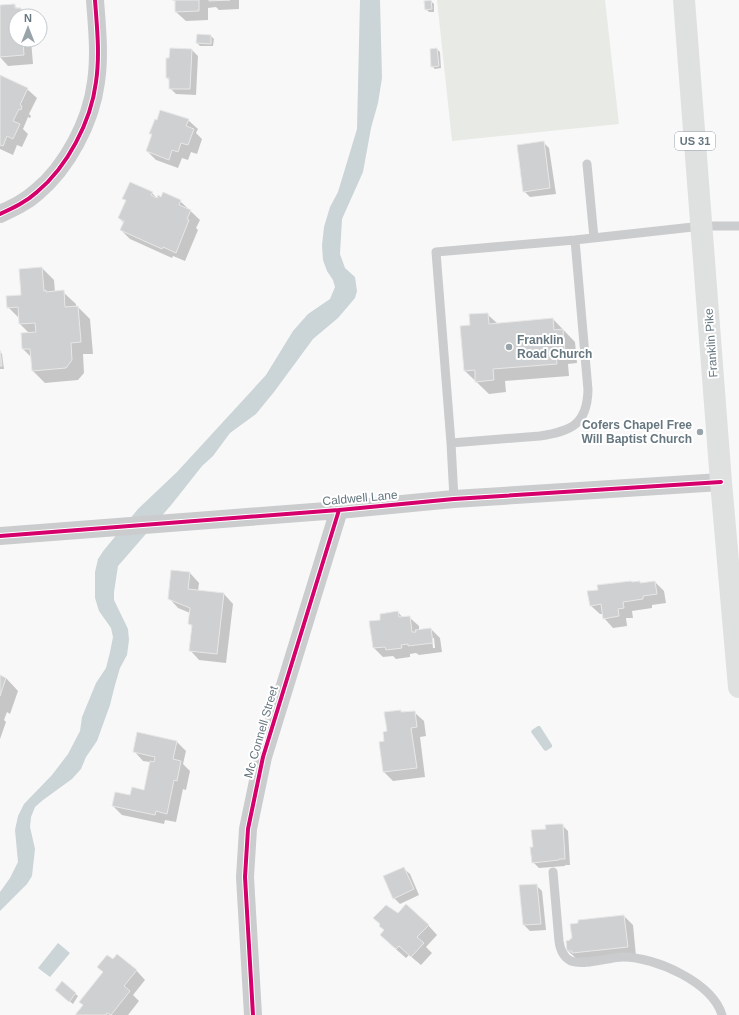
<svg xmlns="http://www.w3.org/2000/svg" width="739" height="1015" font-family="Helvetica,sans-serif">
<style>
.green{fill:#e8eae6}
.water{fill:#cbd4d6}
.shadow{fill:#0003;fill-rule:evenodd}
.building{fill:#cfd0d1;stroke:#e8e8e8}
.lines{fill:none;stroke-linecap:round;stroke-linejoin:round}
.service{stroke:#cbcccd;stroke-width:9}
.minor{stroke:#cbcccd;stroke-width:18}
.primary{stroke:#dfe0e0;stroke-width:22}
.cycleway-casing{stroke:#fff;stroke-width:6}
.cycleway{stroke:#d6006c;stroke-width:4}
.poi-dot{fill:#99a4aa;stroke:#fff;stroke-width:1.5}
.labels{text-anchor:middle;stroke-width:4;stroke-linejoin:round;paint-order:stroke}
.shield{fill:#fff;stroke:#94a0a6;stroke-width:1}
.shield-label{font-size:11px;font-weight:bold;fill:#667780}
.poi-label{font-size:12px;font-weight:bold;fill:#667780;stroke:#fff;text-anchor:start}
.street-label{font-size:12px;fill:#667780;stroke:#fff}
</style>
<rect width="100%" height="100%" fill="#f8f8f8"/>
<path class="green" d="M437,0h168l14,124 -167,17z"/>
<path class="water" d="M360,0h20l2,78 -4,25 -7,25 -8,44 -21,47 -2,35 5,14 10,9 2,14 -2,7 -17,20 -25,21 -39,53 -18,22 -26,19 -17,23 -11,10 -30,38 -54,62 -4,26v8l14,29 1,11 -2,15 -7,13 -5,17 -5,20 -13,36 -11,16 -5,12 -9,10 -29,21 -8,7 -4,10 -1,10 5,22 -3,27 -5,8 -27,27v-19l10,-14 8,-16 -3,-32 3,-14 6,-12 28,-29 16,-21 12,-23 2,-14 14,-34 10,-15 4,-16 3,-15 -2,-9 -12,-17 -4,-13v-26l3,-13 6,-9 34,-41 39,-37 89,-97 27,-44 15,-17 22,-15 5,-12 -2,-7 -6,-9 -4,-11 -1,-15 2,-18 6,-20 8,-15 19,-63z
M538,726h2l12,19v2l-6,4 -2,-1 -13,-18 1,-2z
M58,943l12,10 -20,24 -12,-9z"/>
<path class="shadow" d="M173,0h66v9l-20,1 -3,-3 -8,1v12l-22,1 -10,-9v-10z
M431,1l3,3v8h-5l-3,-3z
M14,5l4,4h3l7,7h-12v24h15l2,24 -25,2 -8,-9v-51z
M211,36l3,3 -1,7h-13l-3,-3z
M437,49l3,3 1,16 -6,1 -3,-3z
M192,50l6,6 -2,39 -20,-1 -6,-6v-7l-3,-3 3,-19z
M0,76l27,13 10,9 -8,16 2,2 -1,2 -2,-1 -5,12 5,5 -6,13 -5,-2 -4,10 -13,-6z
M188,120l10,9 -2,4 6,6 -5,15 -6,-2 -3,8 -6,-2 -4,10 -22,-8 -9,-9 5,-16 -2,-1 8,-13z
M543,142l6,6 7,46 -26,3 -6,-6z
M152,193l5,5 23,3 20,19 -4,8 2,2 -13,31 -12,-5 -1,2 -42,-19 -9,-9 3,-7 -5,-5 8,-16 -4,-4z
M42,268l12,12 1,12h8l13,12v3h2l12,12 3,35h-10l1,19 -6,7 -33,3 -12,-12 -2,-14 -8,-8 6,-16 -9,-9v-5l-12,-12 14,-11z
M487,314l11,10 55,-5 22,23 2,21 -9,1 1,12 -64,5 1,11 -17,2 -24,-23 6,-45z
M0,351l2,3 2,15h-4z
M172,571l18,2 9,10 -1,8 26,3 9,10 -7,59 -27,-3 -9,-10 3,-23 -4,-3 1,-11 -12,-5 -9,-10z
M640,582l1,1 14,-1 9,9 2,12 -14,2v3l-20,3 1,7h-7l1,8 -14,2 -9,-10 -1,-4h-3l-10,-9 42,-22z
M398,612l5,6 6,-1 10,9v4l12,-1 9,9 2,14 -23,3 -3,-2 -6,1v3l-14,2 -3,-3 -10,1 -9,-9 8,-27zM432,638h2l1,10h-2z
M0,676l6,2 12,13 -8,23 -3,-2 -3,8 2,2 -6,17z
M400,711l2,2 12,-1 10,9 2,15 -6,1 5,40 -32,4 -9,-9 1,-30 3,-10z
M177,742l9,9 -3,13 7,7 -4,19 -3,-1 -7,33 -11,-2 -1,4 -42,-9 -9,-9 31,-15 6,-29 -7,-1 -9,-10z
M562,825l6,6 2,34h-5v1l-26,2 -6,-6 1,-14 13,-18z
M403,868l7,6 9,21 -19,9 -6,-6z
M536,885l6,6 4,39 -16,1 -6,-6z
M398,914l30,11 9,10 -11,12 6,6 -11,12 -12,-10 -3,3 -16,-14 -5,-14z
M624,916l9,9 3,31 -58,4 -10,-9z
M136,970l9,10 -12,15 6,6 -11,14h-52z
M62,983l16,13 -5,8 -14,-11z"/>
<path class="building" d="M172,0h27v11l-24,1v-12z
M209,0h21l-21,1z
M431,0l1,9 -7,1 -1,-9z
M15,4v4h6l1,8h-6v24h7l1,15 -24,2v-52z
M197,34l14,1v9l-15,-1z
M170,48l22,1 -2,40h-21v-11h-3v-20h3z
M437,48l2,18 -8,1 -1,-18z
M0,75l28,13 -8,17 2,1 -1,4 -2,-1 -6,12 7,3 -7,15 -6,-3 -4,10 -3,-1z
M160,110l29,9 -3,7 8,3 -6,16 -7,-2 -3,9 -6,-2 -3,10 -23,-9 6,-17h-3l6,-15 2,1z
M544,141l6,47 -27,4 -6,-47z
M130,182l23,10 -2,3 6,3 1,-3 3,2 2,-5 18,8 -2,5 12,5 -4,9 2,1 -13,33 -13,-6 -1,2 -42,-19 4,-9 -6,-3 8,-18 -4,-1z
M42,267l2,24 2,-1v2l18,-2 1,17 13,-1 3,36 -10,1 1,17 -6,8 -34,3 -2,-22h-8l-1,-16 15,-1 -1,-9 -16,1 -1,-17 -11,1 -1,-12 15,-1 -2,-26z
M488,313l1,11 64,-6 1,12 9,-1 2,22 -9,1 1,12 -64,5 1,11 -19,2v-12l-11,1 -4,-45 10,-1 -1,-11z
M0,350l2,16h-2z
M171,570l19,2 -2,17 36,4 -7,61 -28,-3 3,-26 -4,-1 2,-16 -22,-9z
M631,581l1,1 8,-1v2l15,-2 2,13 -14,2v3l-20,3 1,6 -6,1 1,7 -16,3 -2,-15 -11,2 -3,-15 11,-1 -1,-5z
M398,611l1,6 11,-1 2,16h4l-1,-2 16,-2 2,15 -25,3v-2l-7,1 1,3 -16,2 -1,-3 -12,1 -4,-27 11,-1v-6z
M0,675l6,3 -6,18z
M401,710v2l14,-1 2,16 -6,1 6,40 -34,4 -4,-30 5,-1 -1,-9 4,-1 -3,-19z
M137,732l40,9 -4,18 8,2 -4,20 -3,-1 -7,34 -11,-3 -1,4 -43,-9 3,-14 15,3 2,-8 12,3 6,-29 4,1 1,-5 -22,-5z
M557,824h6l2,35h-6v1l-27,3 -2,-16h3l-2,-17 15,-1 -1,-4z
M404,867l10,22 -21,10 -10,-23z
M537,884l4,40 -18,1 -4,-40z
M406,904l23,21 -12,12 7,6 -13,14 -12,-11 -3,3 -16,-14 4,-5 -5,-4 1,-2 -7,-6 13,-13 12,8z
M624,915l4,32 -56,6v-2h-5l-1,-10 4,-1v-1l2,-1 -2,-14 8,-1v-3z
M117,954l20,16 -13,16 6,5 -19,24 -4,-2 -1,2h-31l8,-10 -4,-3 24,-30 -6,-5 10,-12 6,4z
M62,981l14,12 -7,9 -14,-12z"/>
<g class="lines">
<path class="service" d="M587,164l7,74
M575,240l13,150c-1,35 -17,41 -48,46l-89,7 -15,-191 139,-12 127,-14h37
M451,443l3,56
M553,872l6,69c1,8 4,16 12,20 14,5 38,-4 52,-4 32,0 89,25 99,58"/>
<path class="minor" d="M0,214c13,-6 26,-12 37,-22 30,-25 54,-70 59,-110 4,-27 1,-55 -1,-82
M0,536l339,-26 115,-11 267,-17
M253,1015l-8,-138 3,-48 15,-72 76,-247"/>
<path class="primary" d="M684,0l37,482 18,205"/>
<defs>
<path id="cycleway" d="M0,214c13,-6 26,-12 37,-22 30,-25 54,-70 59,-110 4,-27 1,-55 -1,-82
M0,536l339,-26 115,-11 267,-17
M253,1015l-8,-138 3,-48 15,-72 76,-247"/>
</defs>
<use href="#cycleway" class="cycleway-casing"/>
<use href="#cycleway" class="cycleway"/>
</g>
<g class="poi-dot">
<circle cx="509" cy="347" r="4"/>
<circle cx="700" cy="432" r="4"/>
</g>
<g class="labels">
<rect class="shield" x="675" y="132" width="40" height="18" rx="3"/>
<g class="shield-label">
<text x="695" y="145">US 31</text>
</g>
<g class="poi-label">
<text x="517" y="344">Franklin<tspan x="517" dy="14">Road Church</tspan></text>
<text x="692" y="429" text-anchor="end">Cofers Chapel Free<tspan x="692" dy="14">Will Baptist Church</tspan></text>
</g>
<g class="street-label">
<text transform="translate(711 343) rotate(-94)" y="4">Franklin Pike</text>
<text transform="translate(360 498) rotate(-5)" y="4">Caldwell Lane</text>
<text transform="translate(261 732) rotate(-74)" y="4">Mc Connell Street</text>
</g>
</g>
<g transform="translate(28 28)"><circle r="19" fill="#ffffff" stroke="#c2c9cc"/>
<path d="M0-3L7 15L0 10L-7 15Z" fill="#99a4aa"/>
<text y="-6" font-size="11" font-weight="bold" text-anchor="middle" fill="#667780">N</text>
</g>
</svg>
